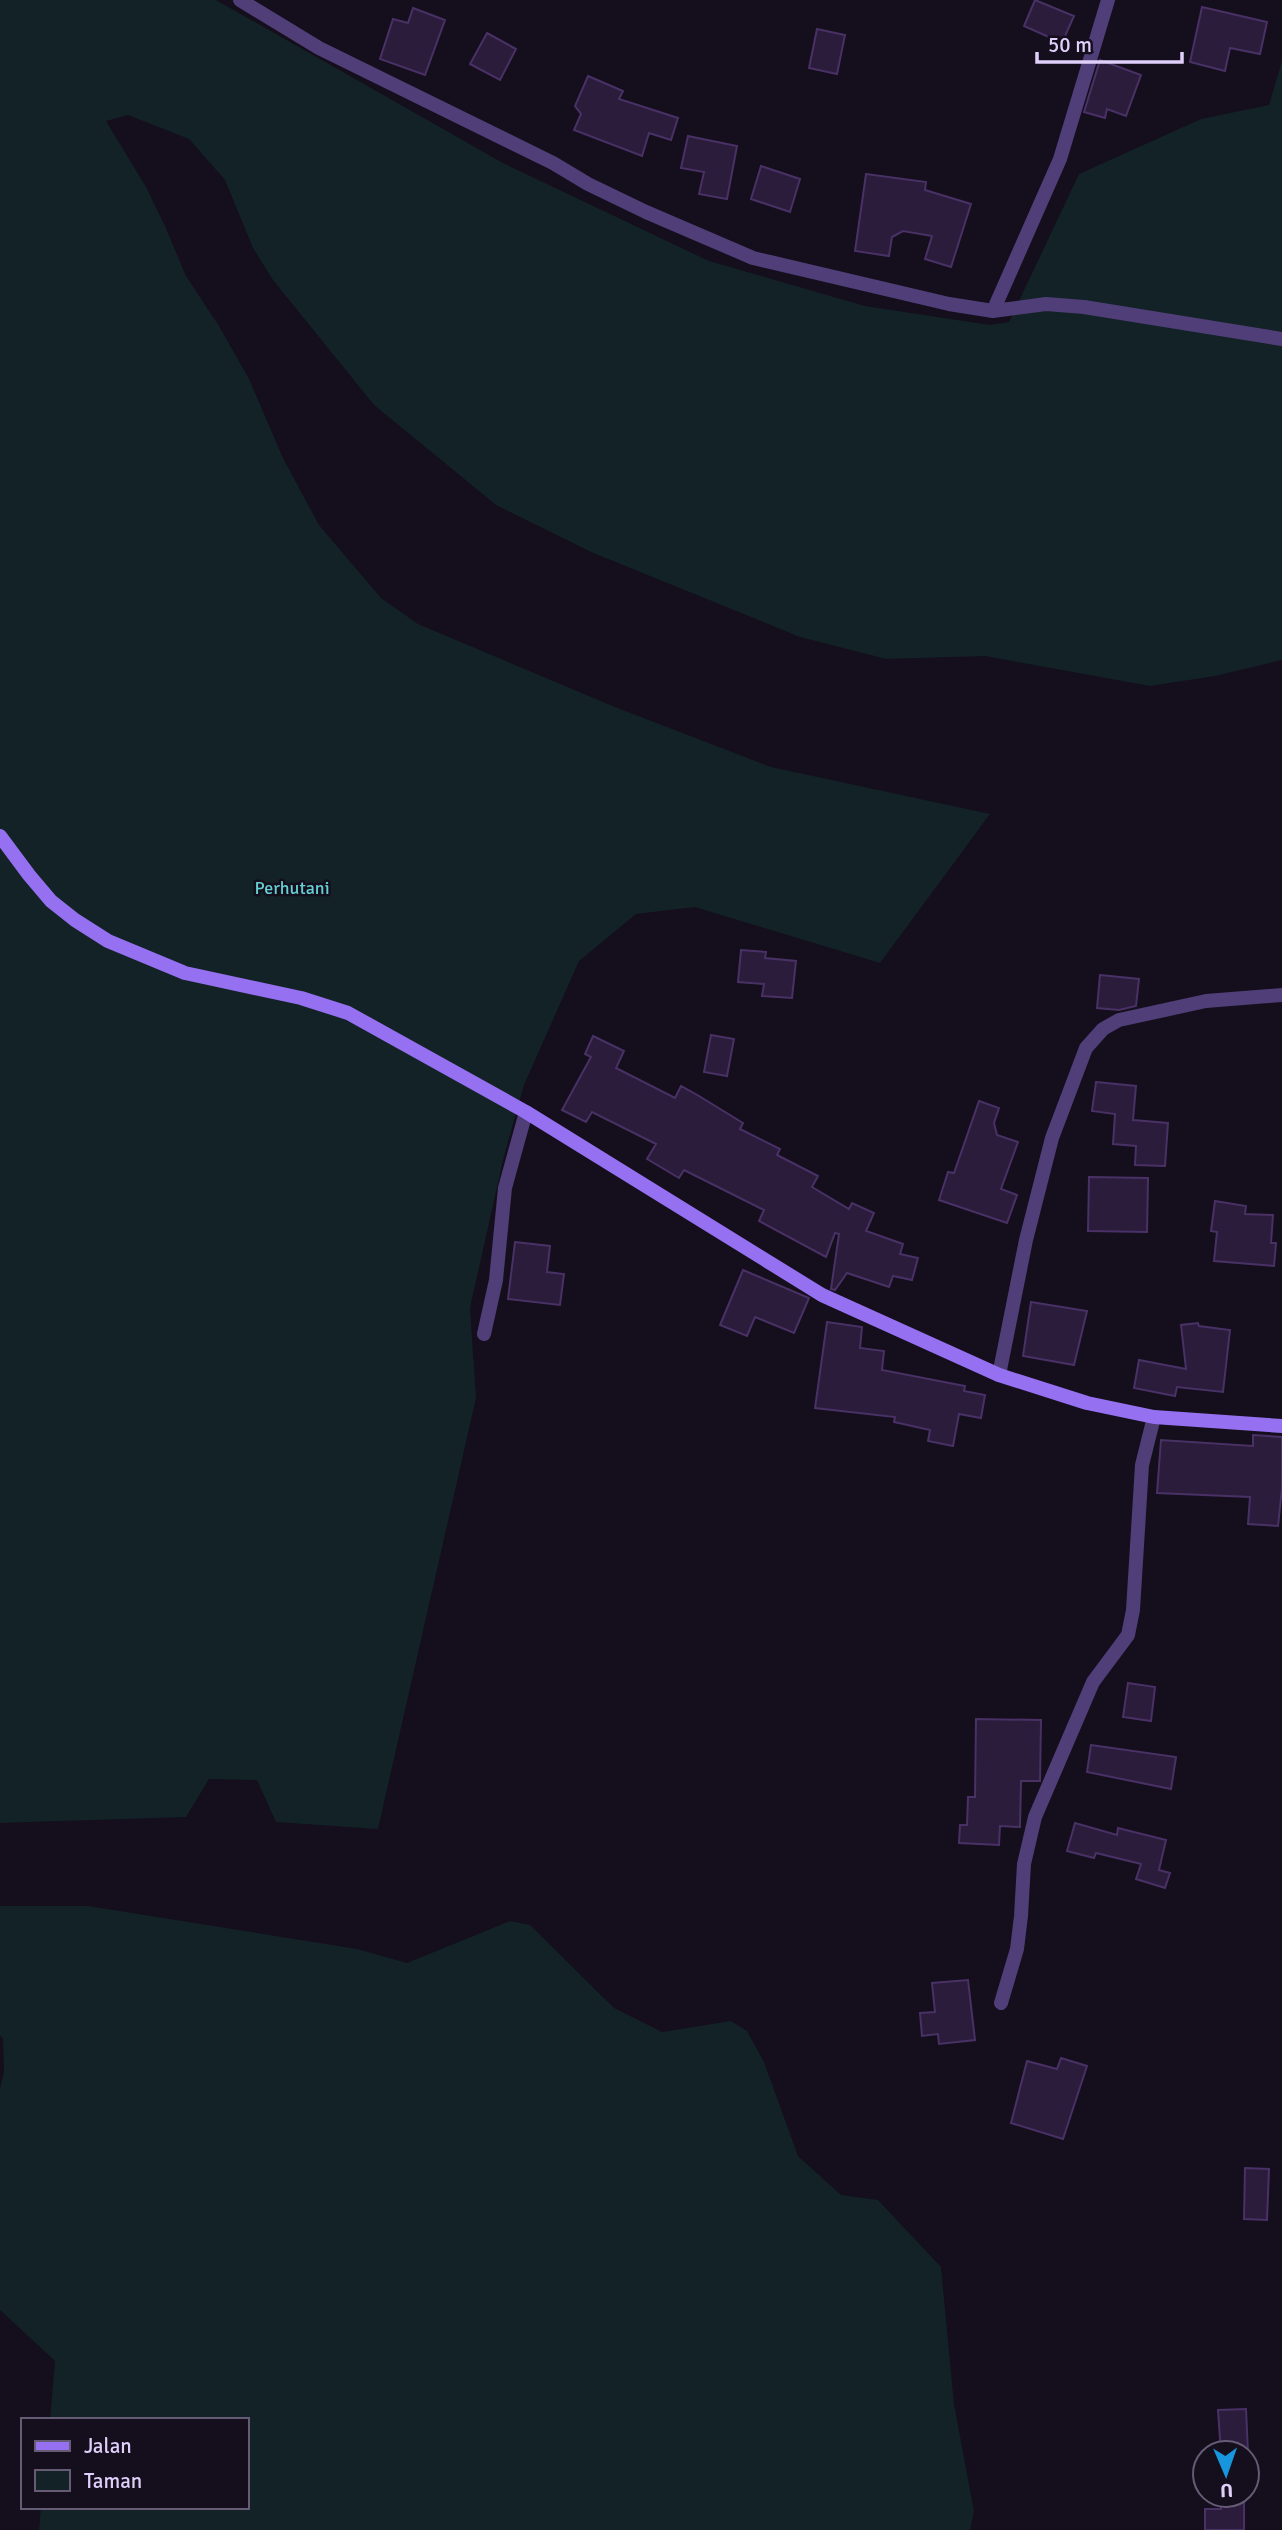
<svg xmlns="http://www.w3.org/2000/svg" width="1282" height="2530" font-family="Signika,sans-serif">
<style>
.green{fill:#122226}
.building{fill:#2b1c3c;stroke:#493165;stroke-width:2}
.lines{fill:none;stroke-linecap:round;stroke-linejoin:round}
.street{stroke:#4f3e77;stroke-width:14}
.secondary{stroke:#9570f0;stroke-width:14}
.labels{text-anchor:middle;stroke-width:5;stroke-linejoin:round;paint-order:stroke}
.park-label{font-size:18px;fill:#64d0d1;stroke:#140e1d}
</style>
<rect width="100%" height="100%" fill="#140e1d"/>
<path class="green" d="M0,0h216l287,163 206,98 156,45 125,19 19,-3 70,-148 122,-55 68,-14 13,-44v599l-67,16 -65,10 -165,-30 -99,3 -86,-22 -209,-85 -95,-47 -122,-100 -101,-125 -20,-32 -28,-68 -36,-41 -61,-24 -22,6 40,66 19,39 21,50 33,50 30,53 34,79 36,67 62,73 37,26 197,83 156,60 219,47 -110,149 -185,-56 -59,7 -57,47 -55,124 -20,71 -34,152 6,90 -98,431 -102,-7 -19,-42 -48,-1 -23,38 -186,6z
M0,1906h88l269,43 50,14 103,-42 20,4 84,83 48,24 69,-11 16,10 17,31 34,94 43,39 37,5 63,67 13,137 20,107 -4,19h-931l2,-23h206v-87h-197l5,-59 -55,-51v-221l4,-17 -1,-33 -3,-4z"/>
<path class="building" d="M1035,0l39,16 -12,27 -38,-17z
M1202,7l65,15 -7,32 -30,-6 -5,23 -35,-9z
M413,8l32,12 -20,55 -45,-16 13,-40 15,4z
M817,29l28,6 -8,39 -28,-6z
M487,33l29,16 -16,31 -30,-16z
M1100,60l41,15 -15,41 -19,-7 -2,9 -21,-6z
M588,76l35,15 -4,8 59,19 -7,22 -22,-7 -7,23 -68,-26 7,-16 -6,-8z
M688,136l49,10 -10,53 -28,-5 5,-22 -23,-4z
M761,166l39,13 -10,33 -39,-13z
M866,174l60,8 -1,8 46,14 -20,63 -26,-8 7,-23 -29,-5 -11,6 -3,19 -34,-5z
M741,950l25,2 -1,6 31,3 -4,37 -30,-2 2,-12 -26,-2z
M1100,975l39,4 -3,27 -17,4 -22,-2z
M711,1035l23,4 -7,37 -23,-4z
M593,1036l31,15 -8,17 59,30 6,-12 18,10 44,27 -3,6 40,20 -3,6 41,21 -6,11 37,22 3,-6 22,10 -8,18 37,13 -3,10 18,4 -6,22 -19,-4 -4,11 -42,-14 -12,17 -4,-1 8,-55 -4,-1 -9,24 -67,-36 5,-11 -80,-40 -5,8 -32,-19 9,-15 -64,-32 -6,10 -24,-12 29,-53 -6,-3z
M1096,1082l40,4 -3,34 35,3 -3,43 -30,-1 1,-19 -23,-2 2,-30 -23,-3z
M979,1101l20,7 -5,15 3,12 21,7 -17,47 16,6 -10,28 -68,-23 9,-28 6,1z
M1089,1177l59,1 -1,54 -59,-1z
M1215,1201l31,5 -1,8 28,1 -2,28h5l-2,23 -60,-5 3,-29 -6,-1z
M515,1242l35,4 -3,26 17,2 -4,31 -52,-6z
M743,1270l66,28 -15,35 -39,-16 -8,19 -27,-11z
M1031,1302l56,9 -13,54 -51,-9z
M827,1322l35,5 -2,21 24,3 -2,19 83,16 -1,5 21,4 -4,23 -22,-4 -6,32 -25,-5 2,-11 -36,-8 1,-5 -80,-9z
M1198,1323l1,3 31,4 -7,62 -46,-5 -2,9 -41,-8 5,-28 47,9 -5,-44z
M1253,1435l29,2v51l-4,38 -30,-2 2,-27 -93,-4 4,-53 92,6z
M1128,1683l27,4 -4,34 -28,-4z
M976,1719l65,1 -1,61h-19l-1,46 -20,-1 -1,19 -40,-2 1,-18h7l1,-28h7z
M1091,1745l85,12 -5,32 -84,-17z
M1075,1823l42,12 1,-7 48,12 -7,30 11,3 -5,15 -29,-9 5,-15 -45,-11 -2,5 -27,-7z
M968,1980l7,60 -36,4 -1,-10 -16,2 -2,-23 15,-1 -3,-29z
M1061,2058l26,8 -24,73 -52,-16 16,-62 30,8z
M1245,2168l24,1 -2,51 -23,-1z
M1246,2409l2,44h-27l-3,-43z
M1244,2498v32h-39v-21h16v-10z"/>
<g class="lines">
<path class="street" d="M240,0l79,48 234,115 35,21 58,28 107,46 196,46 44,7 53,-7 38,3 198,32
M993,311l67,-152 48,-159
M484,1334l12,-54 9,-92 21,-76
M999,1375l27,-135 26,-102 34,-90 17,-19 16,-9 87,-19 76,-6
M1001,2003l16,-54 4,-33 3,-52 11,-47 58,-135 35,-47 5,-25 9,-145 12,-48"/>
<path class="secondary" d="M0,836l29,39 22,26 24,19 33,21 77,32 116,25 47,15 178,99 296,183 177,80 88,28 67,14 128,9"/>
</g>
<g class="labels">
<g class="park-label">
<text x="292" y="894">Perhutani</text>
</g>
</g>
<rect x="21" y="2418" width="228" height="91" fill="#140e1d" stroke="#655b75" stroke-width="2"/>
<rect x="35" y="2441" width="35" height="10" fill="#9570f0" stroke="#655b75" stroke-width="2"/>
<text x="84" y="2453" font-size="21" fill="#dfcffa">Jalan</text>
<rect x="35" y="2470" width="35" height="21" fill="#122226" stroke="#655b75" stroke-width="2"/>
<text x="84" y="2488" font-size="21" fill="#dfcffa">Taman</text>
<g transform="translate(1226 2474) rotate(178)"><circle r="33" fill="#140e1d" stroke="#655b75" stroke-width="2"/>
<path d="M0-5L12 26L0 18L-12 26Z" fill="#1896dd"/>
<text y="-10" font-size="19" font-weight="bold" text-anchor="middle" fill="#dfcffa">U</text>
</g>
<path d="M1037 52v10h145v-10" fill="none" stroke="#dfcffa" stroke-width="3.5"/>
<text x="1048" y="52" font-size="21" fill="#dfcffa" stroke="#140e1d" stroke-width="5" paint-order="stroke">50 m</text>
</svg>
